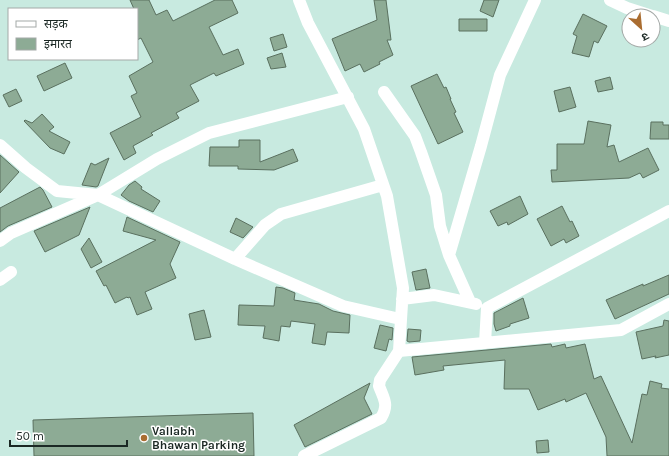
<svg xmlns="http://www.w3.org/2000/svg" width="669" height="456" font-family="Karla,'Noto Sans Devanagari',sans-serif">
<style>
.building{fill:#8dab95;stroke:#5a705f}
.lines{fill:none;stroke-linecap:round;stroke-linejoin:round}
.minor{stroke:#fff;stroke-width:12}
.poi-dot{fill:#aa6d31;stroke:#fff;stroke-width:1.5}
.labels{text-anchor:middle;stroke-width:3;stroke-linejoin:round;paint-order:stroke}
.poi-label{font-size:12px;font-weight:bold;fill:#1b2824;stroke:#fff;text-anchor:start}
</style>
<rect width="100%" height="100%" fill="#c8eae0"/>
<path class="building" d="M130,0h19l7,15 11,-5 6,11 42,-21h17l6,13 -29,14 14,28 15,-6 6,15 -28,12 -2,-3 -24,12 9,16 -23,12 3,5 -28,15 2,2 -20,11 3,7 -12,7 -14,-27 31,-16 -10,-21 6,-3 -8,-17 24,-14 -12,-24 -4,2v-31h-3z
M374,0h12l5,40h-4l6,15 -14,7 1,2 -16,8 -4,-8 -15,7 -13,-32 45,-19z
M484,0h15l-6,17 -13,-6z
M583,14l24,12 -9,17 -4,-2 -5,16 -17,-4 5,-17 -4,-2z
M459,19h28v12h-28z
M283,34l4,13 -13,4 -4,-13z
M282,53l4,14 -15,2 -4,-11z
M65,63l7,15 -28,13 -7,-15z
M437,74l7,14 2,-1 5,12h-1l6,13 -2,1 9,19 -25,12 -27,-58z
M610,77l3,12 -15,3 -3,-11z
M570,87l6,20 -17,5 -5,-21z
M16,89l6,12 -13,6 -6,-12z
M42,114l12,13 -5,4 21,11 -6,12 -14,-6 -26,-27 1,-1 7,3z
M588,121l23,4 -4,22 7,-2 5,17 29,-14 11,22 -16,8 -3,-5 -11,5 -77,4 -1,-12h6v-26h27z
M651,122h12v3h6v14h-19z
M239,140h21v22l33,-13 5,12 -24,9 -36,-1v-3h-29l1,-19h29z
M0,155l19,17 -19,21z
M109,158l-11,28 -2,1 -14,-2 9,-22 4,2z
M135,181l7,6 -1,2 19,12 -7,11 -24,-11 -8,-6 8,-10z
M40,187l3,3 9,17 -44,19 -8,6v-24z
M520,196l8,18 -20,11 -1,-3 -9,4 -8,-15z
M562,206l8,16 2,-1 7,15 -13,7 -2,-4 -13,7 -14,-27z
M90,207l-11,28 -34,17 -11,-21z
M127,217l53,25 -10,22 6,14 -31,14 7,17 -15,6 -7,-18 -2,1 -1,-1 -12,6 -9,-18 -2,1 -8,-15 60,-31 -33,-9z
M236,218l17,9 -10,11 -13,-6z
M89,238l13,24 -11,6 -10,-19z
M426,269l4,19 -14,2 -4,-18z
M669,275v19l-54,25 -9,-19 37,-16v2z
M276,287l7,1 12,5 -1,7 25,4 14,7 17,4 -1,18 -22,-1 -2,13 -13,-2 3,-19 -24,-3 -1,6 -9,-1 -2,15 -16,-3 2,-12 -27,-1 1,-20 35,1z
M523,298l6,20 -19,6v2l-14,5 -2,-7v-11z
M204,310l7,27 -16,3 -6,-26z
M664,320l5,1v34l-14,3 1,-2 -14,3 -6,-27 27,-6z
M380,325l13,3 -1,12 -3,-1 -3,12 -12,-3z
M408,329l13,1 -1,11 -11,1 -2,-1z
M551,344l1,3 13,-3 1,4 19,-4 9,35 7,-3 31,67 10,-49 5,1 3,-14 12,3 -1,4 8,1v67h-62l-1,-19 -20,-44 -20,9 -1,-3 -27,11 -9,-21h-25l1,-29 -62,6 1,4 -29,5 -3,-18z
M370,383l-6,15 8,16 -67,33 -11,-22z
M253,413l1,43h-220l-1,-36z
M548,440l1,12 -12,1 -1,-12z"/>
<g class="lines">
<path class="minor" d="M299,0l9,23 56,106 23,67 16,92 -4,63 -19,29 -1,6c5,13 10,19 2,32l-77,38
M610,0l17,8 25,8
M653,16l16,5
M384,92l31,44 6,16 15,43 4,31 9,29
M0,145l26,23 31,23 41,4 137,64 108,47 57,13
M0,241l11,-8 87,-38 59,-36 52,-26 139,-36
M235,259l30,-34 16,-11 102,-29
M0,280l11,-8
M402,299l32,-4 42,9
M470,302l-21,-47 32,-109 19,-71 35,-75
M485,343l2,-35 182,-97
M399,351l222,-21 48,-26"/>
</g>
<circle class="poi-dot" cx="144" cy="438" r="4"/>
<g class="labels">
<g class="poi-label">
<text x="152" y="435">Vallabh<tspan x="152" dy="14">Bhawan Parking</tspan></text>
</g>
</g>
<rect x="8" y="8" width="130" height="52" fill="#ffffff" stroke="#a4a9a7"/>
<rect x="16" y="21" width="20" height="6" fill="#ffffff" stroke="#a4a9a7"/>
<text x="44" y="28" font-size="12" fill="#1b2824">सड़क</text>
<rect x="16" y="38" width="20" height="12" fill="#8dab95" stroke="#a4a9a7"/>
<text x="44" y="48" font-size="12" fill="#1b2824">इमारत</text>
<g transform="translate(641 28) rotate(153)"><circle r="19" fill="#ffffff" stroke="#a4a9a7"/>
<path d="M0-3L7 15L0 10L-7 15Z" fill="#aa6d31"/>
<text y="-6" font-size="11" font-weight="bold" text-anchor="middle" fill="#1b2824">उ</text>
</g>
<path d="M10 440v6h117v-6" fill="none" stroke="#1b2824" stroke-width="2"/>
<text x="16" y="440" font-size="12" fill="#1b2824" stroke="#ffffff" stroke-width="3" paint-order="stroke">50 m</text>
</svg>
